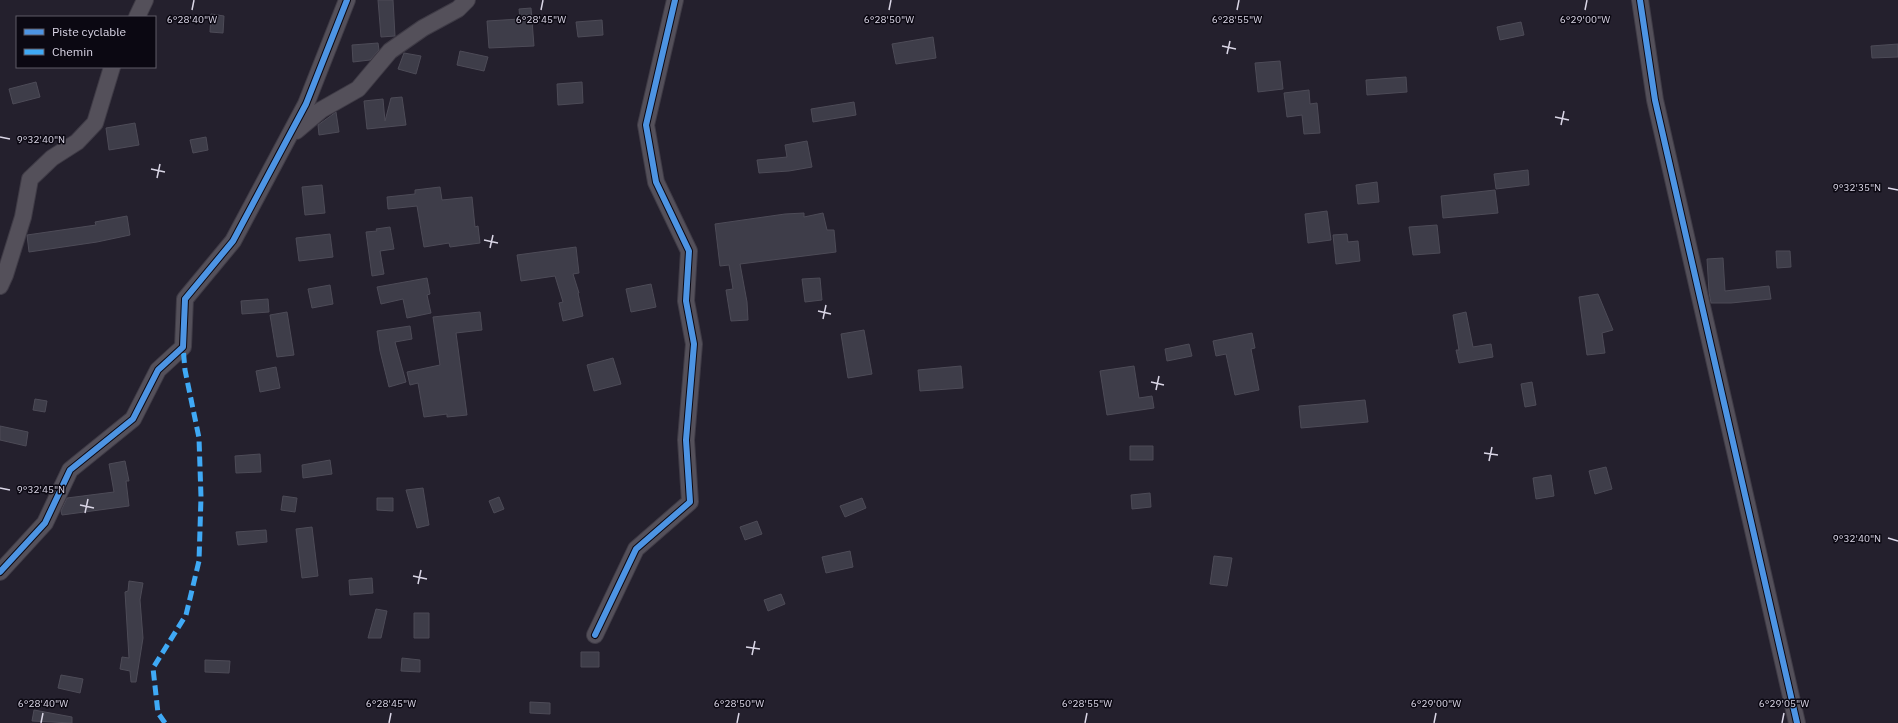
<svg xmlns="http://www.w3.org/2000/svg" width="1898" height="723" font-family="'IBM Plex Sans',sans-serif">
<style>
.building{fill:#3e3d49;stroke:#4d4b57}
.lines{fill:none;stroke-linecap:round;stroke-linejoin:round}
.minor-casing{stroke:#3f3b46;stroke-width:18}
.minor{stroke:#54505a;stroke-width:16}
.quiet{stroke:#3fa9f5;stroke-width:5;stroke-dasharray:10 5;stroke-linecap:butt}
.cycleway-casing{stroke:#0b0812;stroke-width:8}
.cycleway{stroke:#4d94e3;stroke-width:6}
.ticks{fill:none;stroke:#dbd7e7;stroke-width:1.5}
.ticks-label{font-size:10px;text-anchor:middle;fill:#dbd7e7;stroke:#0b0812;stroke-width:3;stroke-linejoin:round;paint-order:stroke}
</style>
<rect width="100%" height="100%" fill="#24202d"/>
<path class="building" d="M378,0h15l2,36 -14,1z
M531,8l3,38 -45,2 -2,-27 33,-2 -1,-10z
M211,14l13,2 -1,17 -13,-1z
M602,20l1,15 -25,2 -2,-15z
M1521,22l3,13 -24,5 -3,-13z
M933,37l3,21 -40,6 -4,-20z
M378,43l1,7 -9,10 -17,2 -1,-17z
M1898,44v13l-26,1 -1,-12z
M460,51l28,6 -4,14 -27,-6z
M404,53l17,3 -5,18 -18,-5z
M1280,61l3,28 -25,3 -3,-29z
M1406,77l1,15 -40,3 -1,-15z
M36,82l4,15 -27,7 -4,-15z
M582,82l1,21 -25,2 -1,-21z
M1309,90l1,14 7,-1 3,30 -16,1 -2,-19 -15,2 -3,-24z
M402,97l4,28 -39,4 -3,-28 19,-2 2,22 6,-23z
M854,102l2,13 -43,7 -2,-13z
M336,112l3,20 -20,3 -1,-10z
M135,123l4,22 -30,5 -3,-22z
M206,137l2,13 -15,3 -3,-13z
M807,141l5,26 -23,4 -30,2 -2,-13 30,-3 -2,-12z
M1528,170l1,15 -33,4 -2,-15z
M1377,182l2,20 -21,2 -2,-19z
M322,185l3,28 -20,2 -3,-28z
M440,187l2,13 30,-3 3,30 3,-1 2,17 -30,4 -1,-4 -25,4 -7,-41 -29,3 -1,-12 28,-3v-4z
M1495,190l3,23 -55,5 -2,-22z
M1327,211l4,29 -23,3 -3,-29z
M804,213v4l19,-4 4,17h7l2,22 -96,12 7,38 1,18 -17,1 -5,-31 7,-1 -4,-24 -9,1 -5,-42 70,-10z
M127,216l3,19 -33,7 -68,10 -2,-17 69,-10 -1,-3z
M1437,225l3,28 -27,2 -4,-28z
M390,227l4,22 -14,2 4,23 -12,2 -6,-44 11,-1 -1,-2z
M330,234l3,23 -34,4 -3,-23z
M1347,234l1,8 10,-1 2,20 -24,3 -3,-29z
M576,247l3,26 -6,1 6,19h-1l5,23 -20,5 -4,-18 4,-1 -8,-26 -34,5 -4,-26z
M1776,251h14l1,16 -14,1z
M1723,258l2,33 44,-5 2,13 -40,4h-20l-2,-11 -2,-33z
M427,278l3,16 -3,1 4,18 -24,5 -4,-19 -22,5 -4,-17z
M820,278l2,22 -17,2 -3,-23z
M651,284l5,23 -25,5 -5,-23z
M330,285l3,19 -21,4 -4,-19z
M1598,294l15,36 -11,3 3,20 -18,2 -8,-58z
M268,299l1,13 -27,2 -1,-13z
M287,312l7,43 -17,2 -7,-42z
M480,312l2,18 -26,3 11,82 -20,2v-3l-23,3 -6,-34 -8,2 -3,-13 33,-7 -7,-48z
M1466,312l7,35 18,-3 2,13 -34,6 -3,-13h3l-6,-35z
M410,326l2,13 -17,3 11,40 -17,5 -9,-36 -3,-20z
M864,330l8,44 -24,4 -7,-44z
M1252,333l3,15 -4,1 8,41 -24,5 -9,-41 -10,2 -3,-15z
M1189,344l3,12 -25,5 -2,-12z
M613,358l8,26 -27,7 -7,-26z
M961,366l2,22 -43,3 -2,-21z
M1134,366l5,32 13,-2 2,12 -47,7 -7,-44z
M276,367l4,21 -20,4 -4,-21z
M1532,382l4,23 -11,2 -4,-23z
M35,399l12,2 -2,11 -12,-2z
M1365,400l3,22 -67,6 -2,-22z
M0,426l28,6 -2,14 -26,-6z
M1130,446h23v14h-23z
M260,454l1,18 -25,1 -1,-17z
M330,460l2,14 -29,4 -1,-13z
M125,461l4,20h-3l3,25 -67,9 -1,-4 6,-13 47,-6 -5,-28z
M1606,467l6,22 -17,5 -6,-23z
M1551,475l3,21 -18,3 -3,-21z
M423,488l6,37 -12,3 -11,-38z
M1150,493l1,14 -19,2 -1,-14z
M283,496l14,2 -2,14 -14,-2z
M499,497l5,12 -10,4 -5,-12z
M377,498h16v13l-16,-1z
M862,498l4,10 -21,9 -5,-11z
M757,521l5,13 -17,6 -5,-13z
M312,527l6,49 -16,2 -6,-49z
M266,530l1,12 -29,3 -2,-13z
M850,551l3,16 -27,6 -4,-16z
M1214,556l18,2 -5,28 -17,-2z
M372,578l1,15 -23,2 -1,-15z
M129,581l14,2 -3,17 3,38 -7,44h-5l-1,-11 -10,-2 2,-12 7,1 -4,-66 3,-1z
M781,594l4,10 -17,7 -4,-11z
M376,609l11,2 -6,27h-13z
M414,613h15v25h-15z
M581,652h18v15h-18z
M402,658l18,2v12l-19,-1z
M205,660l25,1 -1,12 -24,-1z
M61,675l22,4 -3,14 -22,-5z
M530,702l20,1v11l-20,-1z
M34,710l38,7v6l-40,-2z"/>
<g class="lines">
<defs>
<path id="minor" d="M1640,0l15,100 142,623
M137,17l8,-17
M296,131l25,-21 37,-21 32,-38 33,-23 35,-19 9,-9
M0,286l5,-11 18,-58 7,-38 22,-21 25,-16 18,-19 17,-56
M0,572l45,-49 25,-53 63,-51 25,-49 25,-23 2,-48 48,-58 73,-137 41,-104
M595,635l41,-86 54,-47 -4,-62 8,-96 -8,-43 3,-50 -33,-69 -10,-57 29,-125"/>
</defs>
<use href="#minor" class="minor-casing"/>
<use href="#minor" class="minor"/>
<path class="quiet" d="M165,723l-7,-10 -5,-45 33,-53 13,-54 2,-64 -2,-59 -14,-68 -2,-23"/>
<defs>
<path id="cycleway" d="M1640,0l15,100 142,623
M0,572l45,-49 25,-53 63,-51 25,-49 25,-23 2,-48 48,-58 73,-137 41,-104
M595,635l41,-86 54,-47 -4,-62 8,-96 -8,-43 3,-50 -33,-69 -10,-57 29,-125"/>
</defs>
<use href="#cycleway" class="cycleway-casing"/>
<use href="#cycleway" class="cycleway"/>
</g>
<path class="ticks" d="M192,10l2,-10M541,10l2,-10M889,10l2,-10M1237,10l2,-10M1585,10l2,-10M1222,46l14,3M1227,54l3,-13M1555,117l14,3M1561,125l3,-14M0,137l10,2M151,169l14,3M157,178l3,-14M1888,188l10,2M484,240l14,3M490,248l3,-13M818,311l13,3M823,319l3,-14M1151,382l13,3M1156,390l3,-14M1484,453l14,2M1489,461l3,-14M0,488l10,2M80,505l14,3M85,513l3,-14M1888,538l10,3M413,576l14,3M418,584l3,-14M746,647l14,2M752,655l3,-14M41,723l2,-10M389,723l2,-10M737,723l2,-10M1085,723l2,-10M1434,723l2,-10M1782,723l2,-10"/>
<g class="ticks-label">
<text x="192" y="23">6°28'40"W</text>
<text x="541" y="23">6°28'45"W</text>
<text x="889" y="23">6°28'50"W</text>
<text x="1237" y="23">6°28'55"W</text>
<text x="1585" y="23">6°29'00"W</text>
<text x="41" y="143">9°32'40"N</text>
<text x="1857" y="191">9°32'35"N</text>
<text x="41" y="493">9°32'45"N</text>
<text x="1857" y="542">9°32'40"N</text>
<text x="43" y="707">6°28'40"W</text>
<text x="391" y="707">6°28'45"W</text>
<text x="739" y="707">6°28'50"W</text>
<text x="1087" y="707">6°28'55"W</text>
<text x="1436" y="707">6°29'00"W</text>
<text x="1784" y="707">6°29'05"W</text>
</g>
<rect x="16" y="16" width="140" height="52" fill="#0b0812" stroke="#5e5b67"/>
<rect x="24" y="29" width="20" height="6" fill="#4d94e3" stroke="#5e5b67"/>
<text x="52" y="36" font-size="12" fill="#dbd7e7">Piste cyclable</text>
<rect x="24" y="49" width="20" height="6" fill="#3fa9f5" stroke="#5e5b67"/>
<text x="52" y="56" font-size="12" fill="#dbd7e7">Chemin</text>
</svg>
